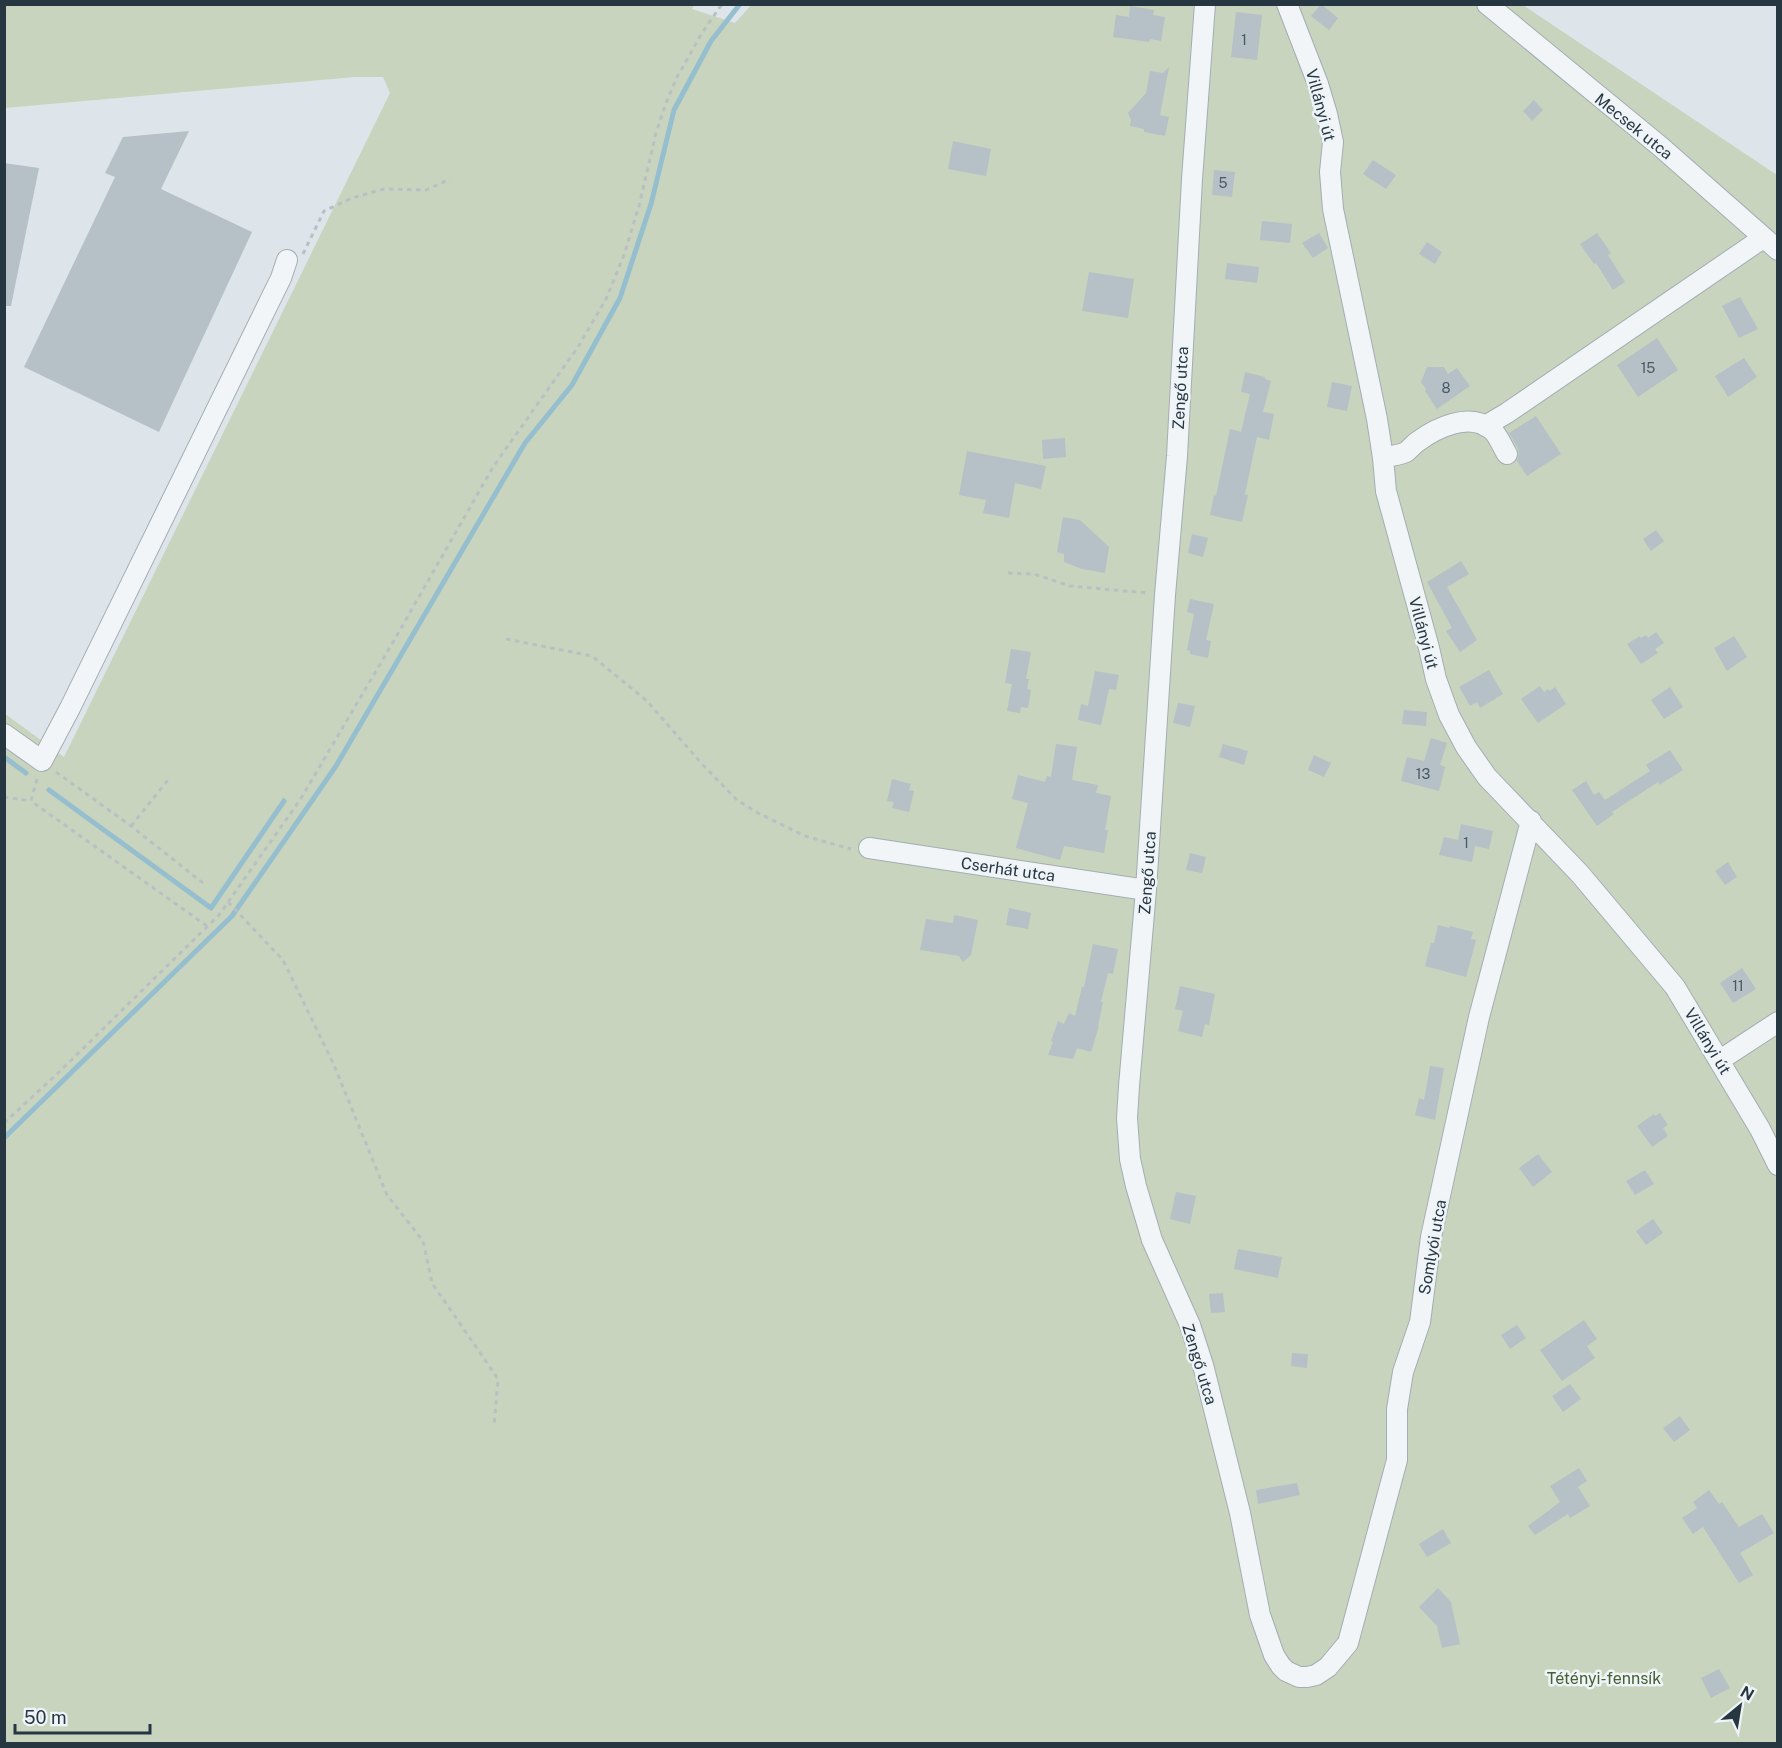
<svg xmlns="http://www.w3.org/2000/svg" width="1782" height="1748" font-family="'Public Sans',sans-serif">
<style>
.green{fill:#c9d4be}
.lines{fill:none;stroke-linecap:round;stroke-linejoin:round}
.stream{stroke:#95bece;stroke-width:5}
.building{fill:#b5c0c7}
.minor-casing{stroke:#a3adb4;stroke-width:22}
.path{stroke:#b9c0c4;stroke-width:3;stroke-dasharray:4.5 4.5;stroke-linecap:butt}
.minor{stroke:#f2f5f7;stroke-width:20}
.labels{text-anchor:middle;stroke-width:5;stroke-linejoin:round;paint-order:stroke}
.number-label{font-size:14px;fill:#4a5963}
.street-label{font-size:16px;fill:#263742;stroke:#eef4f7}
.park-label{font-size:16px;fill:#456031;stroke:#eef4f7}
</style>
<rect width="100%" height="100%" fill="#dee5ea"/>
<path class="green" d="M695,4l-3,5 43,14 17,-19 771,1 254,170v1568h-1772l-1,-1030 60,44 326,-664 -7,-16h-28l-350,31v-103z"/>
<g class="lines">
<path class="stream" d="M4,757l22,16
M49,790l162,118 73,-107
M4,1138l228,-222 104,-150 189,-323 47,-58 48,-87 31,-94 23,-94 37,-69 29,-37"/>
</g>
<path class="building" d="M1321,4l17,14 -9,12 -18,-14z
M1130,6l24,4 -1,5 12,2 -4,24 -11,-2 -1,3 -36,-5 3,-22 13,2z
M1236,12l26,3 -5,45 -26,-3z
M1169,67l-9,48 9,2 -4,19 -21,-4v-3l-14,-3 1,-6 -3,-7 18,-20 4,-22 13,2z
M1534,100l9,10 -11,11 -9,-10z
M189,131l-28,58 91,43 -93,200 -135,-65 91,-190 -10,-4 18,-36z
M953,141l38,8 -5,27 -38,-7z
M1373,160l23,15 -10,14 -23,-15z
M4,163l35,5 -28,138h-7z
M1214,170l21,2 -3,25 -20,-2z
M1262,221l30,3 -2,19 -30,-3z
M1319,233l9,15 -15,10 -11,-15z
M1597,233l14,20 -3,2 17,27 -12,8 -17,-27 -2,1 -14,-20z
M1427,242l15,10 -7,12 -16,-10z
M1227,263l32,4 -2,16 -32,-4z
M1089,272l45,7 -6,39 -46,-7z
M1740,297l18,32 -19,9 -17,-32z
M1657,338l21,32 -40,27 -21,-32z
M1744,358l13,19 -29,20 -13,-21z
M1427,367h17l4,7 9,-6 13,18 -33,23 -12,-18 1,-2 -5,-7z
M1245,372l20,5v2l6,2 -8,31 11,2 -5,26 -12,-3 -12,57 3,1 -6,27 -32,-7 4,-20 2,1 14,-67 11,3 9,-38 -9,-2z
M1332,382l20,4 -5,25 -20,-4z
M1536,416l25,38 -34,22 -10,-15 2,-7 -1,-6 -9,-15z
M1065,438l1,19 -23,2 -1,-19z
M967,451l79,15 -5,23 -26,-6 -6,35 -26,-5 3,-13 -27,-5z
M1063,517l17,3 29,27 -4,26 -23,-4 -18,-7v-8l-7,-2z
M1656,530l8,11 -13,10 -8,-12z
M1192,534l16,4 -5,19 -15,-4z
M1461,561l8,13 -22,13 30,53 -17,12 -14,-21 6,-3 -25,-46z
M1190,599l24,5 -8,36 5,1 -3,17 -18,-4v-3l-3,-1 7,-36 -7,-2z
M1656,632l8,11 -9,6 3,4 -17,11 -14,-20 13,-8 1,2 5,-3 2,3z
M1734,636l13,21 -20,14 -13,-23z
M1011,649l20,3 -5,27h3l-2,10 4,1 -3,18 -7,-1 -1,6 -13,-2 5,-27 -7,-1z
M1489,670l14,24 -23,14 -3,-6 -7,4 -11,-19z
M1095,671l24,4 -3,15 -7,-1 -8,36 -23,-5 3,-16 7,2z
M1540,686l4,6 4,-3 2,2 5,-4 11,17 -28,19 -17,-24z
M1670,687l13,20 -19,12 -13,-19z
M1178,703l17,3 -5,21 -17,-4z
M1404,710l23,2 -1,14 -24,-2z
M1431,738l16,5 -7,22 5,2 -6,24 -38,-10 6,-24 17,4z
M1056,744l21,3 -5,33 26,5 -2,8 15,3 -6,34h3l-4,23 -40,-7 -4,14 -44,-12 12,-45 -16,-4 6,-24 27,7 2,-6 4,1z
M1223,744l25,7 -4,14 -25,-8z
M1670,750l13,20 -24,15 -1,-3 -46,30 2,2 -17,12 -25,-36 14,-9 8,14 5,-3 6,8 45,-29 -4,-6z
M1314,755l17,8 -7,14 -16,-7z
M892,779l19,5 -2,6 5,1 -5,21 -17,-4 2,-6 -7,-1z
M1461,824l32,7 -4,18 -14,-3 -3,16 -33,-7 5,-18 14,3z
M1190,853l16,4 -4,16 -16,-3z
M1728,862l9,15 -12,8 -10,-14z
M1009,908l22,5 -3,16 -22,-4z
M954,915l24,5 -7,35 -8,7 -4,-6 -39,-6 6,-31 27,4z
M1438,925l11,3 1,-2 23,6 -2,7 5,1 -10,37 -41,-11 6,-23h3z
M1093,944l25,5 -5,25 -5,-1 -7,29h2l-5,24h1l-8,26 -14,-4 -4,11 -25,-4 5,-13 -2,-1 7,-20 6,3 5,-11 6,3 7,-29h2z
M1742,968l14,21 -23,14 -13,-20z
M1180,986l35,8 -6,31 -4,-1 -3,13 -24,-6 5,-20 -8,-2z
M1430,1066l14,2 -9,52 -20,-5 4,-17 5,2z
M1660,1113l8,12 -5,3 5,8 -16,11 -15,-21 17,-12 1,2z
M1538,1154l14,18 -19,15 -14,-19z
M1645,1170l9,14 -19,11 -9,-14z
M1176,1192l20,4 -6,28 -20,-5z
M1653,1219l10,14 -17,12 -10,-14z
M1238,1249l44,8 -4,21 -44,-9z
M1223,1293l2,19 -14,1 -2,-19z
M1584,1320l13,19 -10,7 8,12 -33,23 -22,-31z
M1517,1325l9,13 -16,11 -9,-14z
M1292,1353l16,1 -1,14 -16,-2z
M1570,1384l11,15 -18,13 -11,-16z
M1680,1416l10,14 -16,12 -11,-14z
M1579,1468l8,13 -9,6 12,19 -20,12 -2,-4 -33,21 -7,-9 32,-24 -10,-16z
M1297,1483l3,12 -42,9 -2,-14z
M1709,1490l10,14 3,-2 17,25 23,-13 12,19 -34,20 13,22 -14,8 -36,-56 -10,7 -11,-16 15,-10 -4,-6z
M1443,1529l8,14 -24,14 -8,-13z
M1438,1588l13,14 9,42 -18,4 -5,-22 -18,-19z
M1719,1669l11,19 -19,10 -10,-20z"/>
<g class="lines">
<defs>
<path id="minor" d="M1205,4l-13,175 -15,277 -12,139 -19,295 -17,196 -2,32 3,41 6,27 16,54 38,85 13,40 37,148 20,102 14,40 7,11 5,5 13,6h8l9,-2 12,-8 20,-24 49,-183v-51l6,-37 17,-50 11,-85 34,-156 14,-64 52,-196
M1287,4l31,80 9,30 6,28 -3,30 3,37 44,210 6,39 3,33 43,157 7,31 13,36 17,32 21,30 93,97 95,113 85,142 18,36
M1487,4l174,143 117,103
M1485,426l22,-13 256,-175
M1383,458c7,-2 17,-3 23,-6 4,-3 7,-7 11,-10 19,-14 53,-31 75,-12 6,5 10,16 15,24
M4,734l38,27 28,-53 211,-430 6,-18
M869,848l277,42
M1720,1060l58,-38"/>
</defs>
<use href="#minor" class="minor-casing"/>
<path class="path" d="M303,254l21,-43 28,-13 32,-9 42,1 24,-11
M1008,573l26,1 36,12 78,7
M506,639l86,17 55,45 55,63 35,36 21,13 47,23 46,13
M56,772l75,54 72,57
M37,779l-6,22 176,125
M4,797l27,4
M131,826l37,-46
M228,902l55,58 51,105 53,130 36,46 9,42 66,96 -4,48
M4,1123l53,-49 162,-159 81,-115 96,-163 97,-170 85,-120 28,-48 18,-44 15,-49 17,-73 9,-27 11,-27 26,-46 20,-29"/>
<use href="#minor" class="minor"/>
</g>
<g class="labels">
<g class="number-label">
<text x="1244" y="45">1</text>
<text x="1223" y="188">5</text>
<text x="1648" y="373">15</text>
<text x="1446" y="393">8</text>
<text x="1423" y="779">13</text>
<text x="1466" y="848">1</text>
<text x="1738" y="991">11</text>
</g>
<g class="street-label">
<text transform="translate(1321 105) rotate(75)" y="6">Villányi út</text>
<text transform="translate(1634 126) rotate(39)" y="6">Mecsek utca</text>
<text transform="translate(1180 388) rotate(-87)" y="6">Zengő utca</text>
<text transform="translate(1424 633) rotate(75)" y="6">Villányi út</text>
<text transform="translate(1008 869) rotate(8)" y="6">Cserhát utca</text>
<text transform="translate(1147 873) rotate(-86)" y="6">Zengő utca</text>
<text transform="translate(1708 1041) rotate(59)" y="6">Villányi út</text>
<text transform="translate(1432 1247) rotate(-80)" y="6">Somlyói utca</text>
<text transform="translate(1200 1364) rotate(73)" y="6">Zengő utca</text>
</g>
<g class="park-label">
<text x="1604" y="1684">Tétényi-fennsík</text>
</g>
</g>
<rect width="1782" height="1748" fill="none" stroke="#263742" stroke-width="12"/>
<g transform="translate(1740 1706) rotate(30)" stroke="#eef4f7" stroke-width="4.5" paint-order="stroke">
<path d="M0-4.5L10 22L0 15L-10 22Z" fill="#263742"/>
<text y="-9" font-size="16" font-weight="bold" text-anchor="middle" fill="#263742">N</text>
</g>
<path d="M15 1724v9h135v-9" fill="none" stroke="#263742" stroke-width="3"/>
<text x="24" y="1724" font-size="18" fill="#263742" stroke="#eef4f7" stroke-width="4.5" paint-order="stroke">50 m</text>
</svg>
